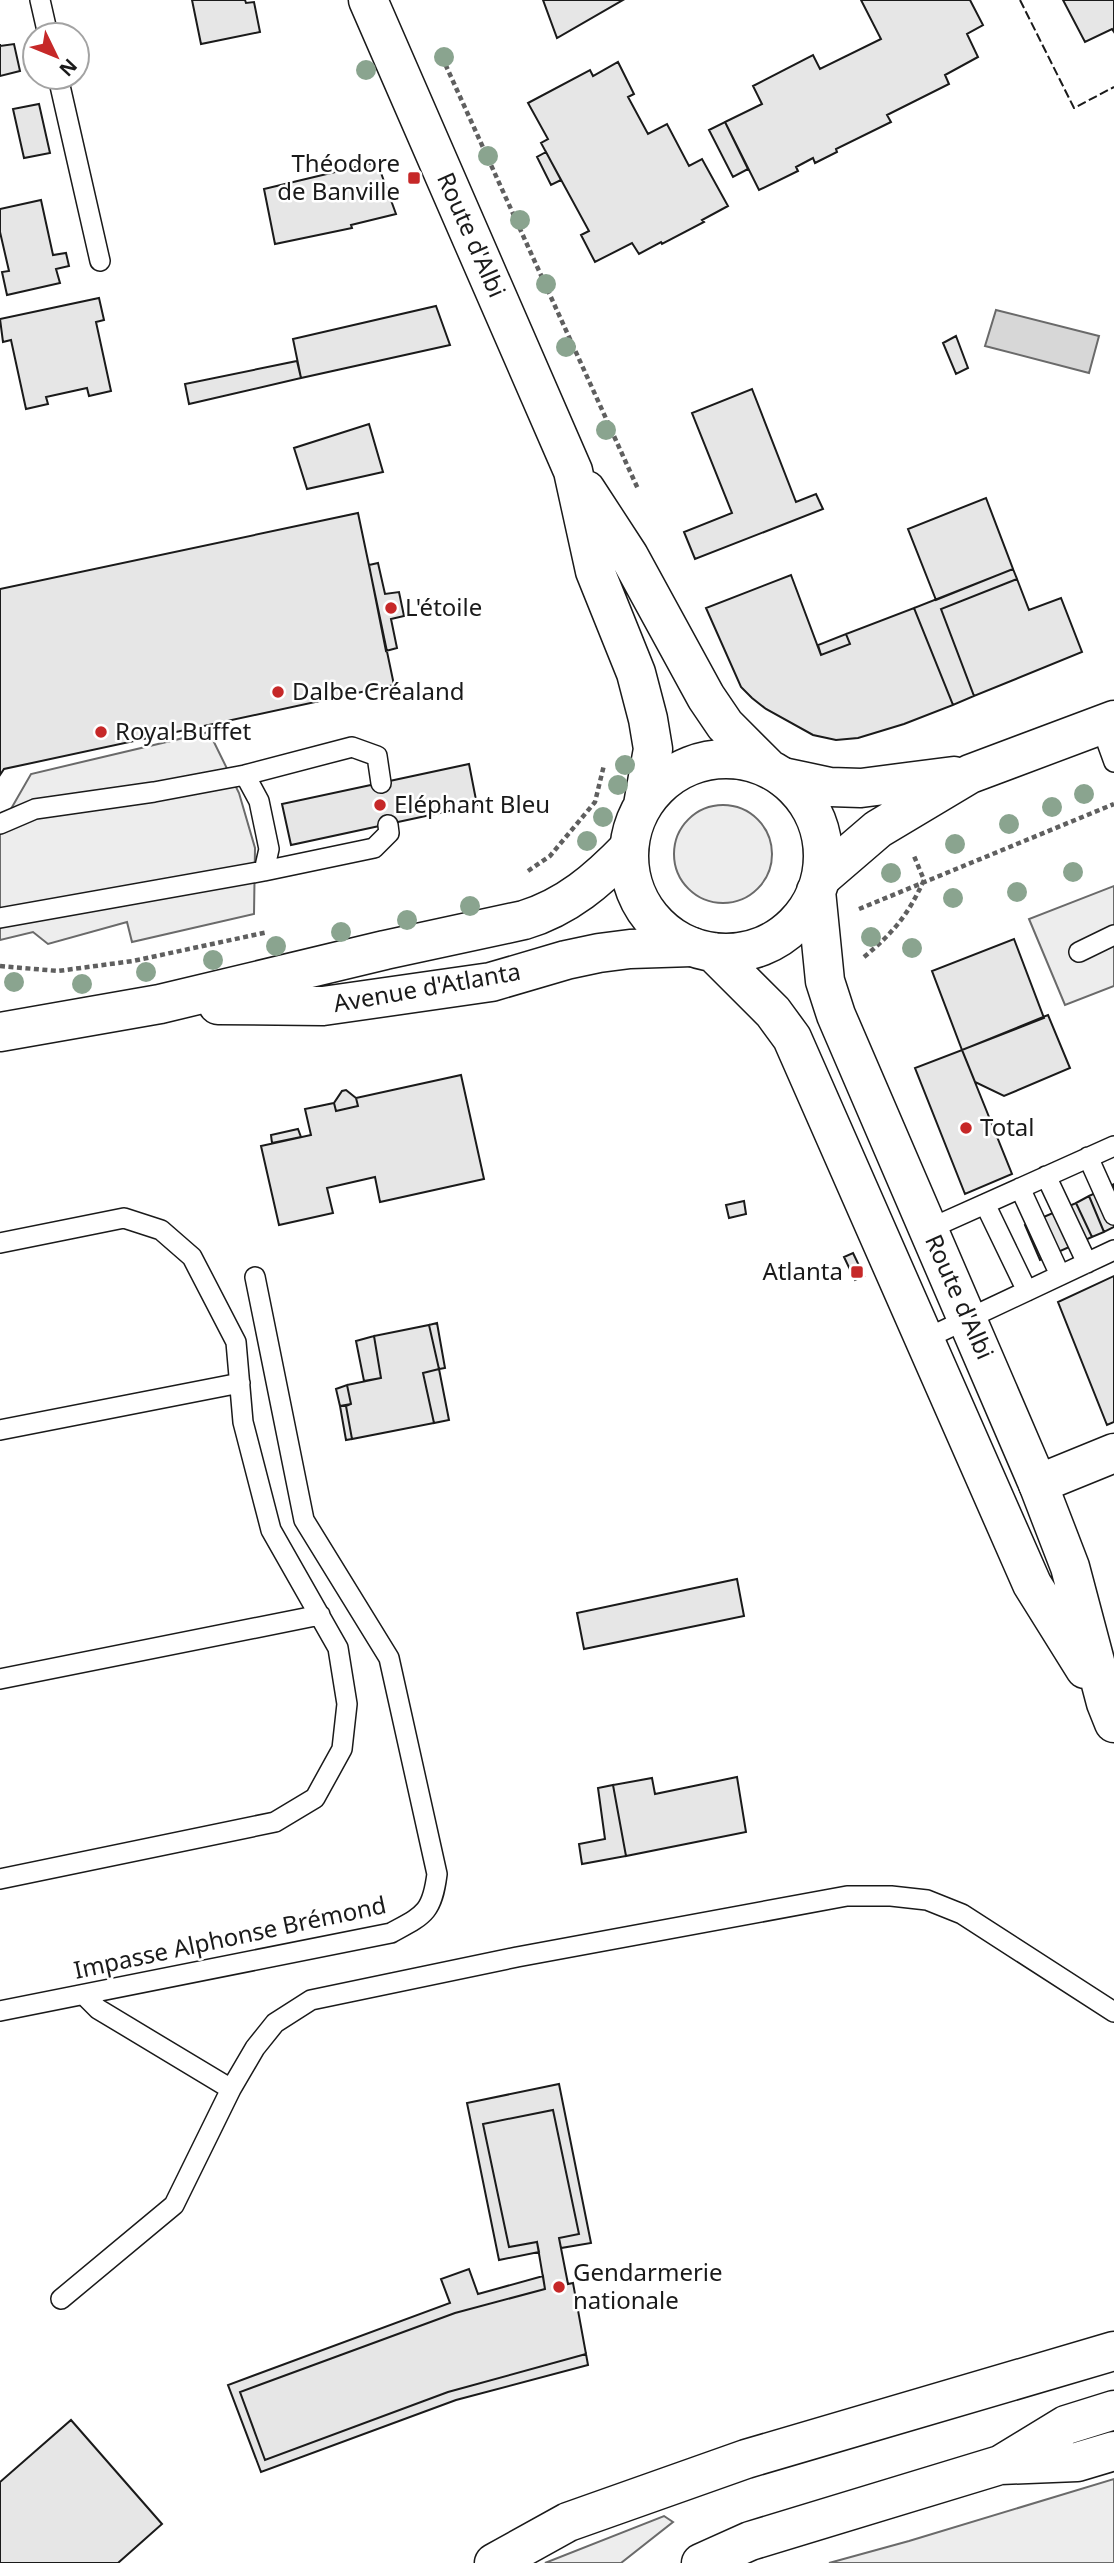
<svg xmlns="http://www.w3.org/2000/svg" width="1114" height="2563" font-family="'Noto Sans',sans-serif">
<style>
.built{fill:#ededed;stroke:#6a6a6a;stroke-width:2}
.water{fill:#d7d7d7;stroke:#6a6a6a;stroke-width:2}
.building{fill:#e6e6e6;stroke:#1a1a1a;stroke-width:2}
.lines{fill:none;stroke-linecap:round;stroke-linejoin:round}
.service-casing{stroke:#1a1a1a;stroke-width:22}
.tertiary-casing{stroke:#1a1a1a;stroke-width:41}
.secondary-casing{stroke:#1a1a1a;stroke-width:41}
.primary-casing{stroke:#1a1a1a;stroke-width:41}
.motorway-casing{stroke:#1a1a1a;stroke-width:41}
.path{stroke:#5f5f5f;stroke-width:4.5;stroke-dasharray:5 3.5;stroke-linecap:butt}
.service{stroke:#fff;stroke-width:19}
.tertiary{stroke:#fff;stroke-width:38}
.secondary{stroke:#fff;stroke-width:38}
.primary{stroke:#fff;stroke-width:38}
.motorway{stroke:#fff;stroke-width:38}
.fence{stroke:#1a1a1a;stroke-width:2;stroke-dasharray:9 3.5;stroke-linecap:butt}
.tree{fill:#8aa48f}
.poi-dot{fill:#c62828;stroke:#fff;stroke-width:2.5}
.labels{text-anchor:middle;stroke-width:5;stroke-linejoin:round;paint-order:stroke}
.poi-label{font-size:24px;fill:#1a1a1a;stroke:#fff;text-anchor:start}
.street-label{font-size:24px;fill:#1a1a1a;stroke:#fff}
</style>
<rect width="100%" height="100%" fill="#fff"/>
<path class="built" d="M209,732l30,61 16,55 -1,66 -122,28 -5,-20 -79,22 -15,-12 -33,8v-112l31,-54z
M674 854a49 49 0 1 1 98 0a49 49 0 1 1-98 0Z
M1114,886v100l-49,19 -36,-86z
M1114,2479v84h-285l80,-22z
M664,2516l9,6 -52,41h-76z"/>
<path class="water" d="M996,310l103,26 -10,37 -104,-27z"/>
<path class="building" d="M192,0h53l1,3 8,-1 6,30 -59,12z
M543,0h80l-66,38z
M861,0h109l13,25 -16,9 11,23 -33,18 4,9 -62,31 4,7 -55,27 1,3 -22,11 -2,-5 -17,9 2,4 -39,19 -34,-68 37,-18 -9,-18 60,-31 7,14 61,-30z
M1063,0h51v32l-2,-3 -27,13z
M0,44v2l14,-2 6,27 -20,5z
M618,62l16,32 -6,3 20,37 19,-10 22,42 13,-7 26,47 -26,14 2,2 -42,22 -1,-2 -22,12 -7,-11 -37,19 -14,-27 8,-4 -48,-88 7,-4 -20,-36 62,-33 3,6z
M39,104l11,49 -26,5 -11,-49z
M725,122l23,47 -15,8 -24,-47z
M546,152l15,28 -10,5 -14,-28z
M377,162l19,52 -45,11 1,3 -77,16 -11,-55z
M41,200l12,55 13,-2 3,13 -13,3 4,14 -53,12 -5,-23 7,-1 -9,-39v-23z
M99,298l5,22 -8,2 15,69 -22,5 -2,-8 -41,9 2,7 -22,5 -15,-69 -8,2 -3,-23z
M436,306l14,39 -149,33 -8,-39z
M956,336l12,32 -12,6 -13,-31z
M297,361l4,17 -112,26 -4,-20z
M752,389l44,113 20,-8 7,15 -128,50 -11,-27 48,-19 -40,-100z
M369,424l14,48 -76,17 -13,-41z
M986,498l27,71 -77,31 -28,-71z
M358,513l36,172 -390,84 -4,6v-186z
M378,563l7,31 14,-2 5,24 -13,3 6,29 -11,3 -17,-86z
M1013,569l4,10 -76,30 33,87 -21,9 -39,-97z
M791,575l30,80 29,-11 -4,-10 68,-26 39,97 -49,19 -46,14 -22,2 -23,-5 -47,-26 -14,-11 -11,-11 -35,-79z
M1017,579l12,31 32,-12 21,54 -108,44 -33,-87z
M846,634l4,10 -29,11 -3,-10z
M469,764l8,41 -186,40 -9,-41z
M1014,939l30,79 -82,32 -30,-79z
M1048,1015l22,53 -66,28 -29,-14 -13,-32z
M962,1050l50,124 -47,20 -50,-126z
M461,1075l23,104 -104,23 -5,-25 -48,11 6,25 -54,12 -18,-79 50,-11 -6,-26 29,-6 2,8 22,-5 -2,-8z
M346,1090l10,8 2,8 -22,5 -2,-8 8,-12z
M298,1129l3,8 -29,6 -1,-8z
M1114,1184v43l-10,5 -15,-36z
M1089,1196l15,36 -12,5 -16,-34z
M744,1201l2,13 -17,4 -3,-13z
M1076,1203l16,34 -52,23 -15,-35z
M853,1253l11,23 -9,4 -11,-23z
M1114,1276v146l-7,3 -49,-123z
M437,1323l8,45 -6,1 -10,-44z
M429,1325l10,44 -16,4 11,50 -82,16 -6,-33 5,-2 -4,-19 34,-7 -7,-42z
M374,1336l7,42 -17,3 -8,-40z
M439,1369l10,51 -15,3 -11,-50z
M347,1385l4,19 -11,2 -4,-17z
M340,1406h6l6,33 -6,1z
M737,1579l7,37 -160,33 -7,-36z
M737,1777l9,55 -120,24 -13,-71 39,-7 3,16z
M613,1785l13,71 -44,8 -3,-20 26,-5 -7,-51z
M559,2084l32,159 -30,5 -2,-10 20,-4 -26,-124 -70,14 26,123 28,-5 2,10 -40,8 -32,-157z
M553,2110l26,124 -20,4 9,46 5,-1 13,71 -138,38 -183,68 -25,-68 215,-79 90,-24 -8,-47 -28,5 -26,-123z
M469,2269l9,25 65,-18 2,13 -90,24 -215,79 25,68 183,-68 138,-38 2,11 -132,35 -195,72 -33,-87 222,-82 -9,-24z
M71,2420l91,104 -44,39h-118v-81z"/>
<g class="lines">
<defs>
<path id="service" d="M40,0l8,35
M58,77l42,184
M1101,726l13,36
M245,775l14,26 10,48 -5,22
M0,824l35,-15 119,-17 91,-17 107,-28 25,9 4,27
M0,918l264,-47 110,-23 15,-15 -1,-8
M1079,952l35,-17
M1088,1157l26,58
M1046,1176l41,87
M1020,1188l40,87
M985,1204l42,87
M929,1229l185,-83
M0,1243l124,-25 37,12 31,27 44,85 7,80 28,108 67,118 9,56 -5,45 -27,49 -40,24 -275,57
M925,1339l189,-89
M0,1430l240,-47
M0,1679l320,-64
M84,1995l14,14 133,80
M0,2011l391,-78c33,-18 41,-20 46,-59l-48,-216 -85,-138 -49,-243
M61,2299l113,-94 57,-116 24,-41 20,-25 36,-23 206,-43 330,-61h44l36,4 35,14 152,98"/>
<path id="tertiary" d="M1038,1484l76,-31"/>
<path id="secondary" d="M783,777l47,10 31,1 93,-12
M821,878l57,-49 92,-55 144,-54
M218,1005l105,1 168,-24 75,-22 33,-7 31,-4 62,-2
M0,1032l160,-28 225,-54 139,-30c43,-13 74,-40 105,-72"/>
<path id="primary" d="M368,0l205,471 22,100 41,102 12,46 5,30 -10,56
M586,490l43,66 77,141 19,28 42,42
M629 856a97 97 0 1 1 194 0a97 97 0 1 1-194 0Z
M816,891l9,90 11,34 202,469 32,83 36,136 8,20
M713,952l60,60 19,26 240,546 53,85"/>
<path id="motorway" d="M1002,2464l64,-39 48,-15
M494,2563l74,-41 178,-63 368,-108
M701,2563l49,-22 250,-76 77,-3 37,-11"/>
</defs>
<use href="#service" class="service-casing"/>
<use href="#tertiary" class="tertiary-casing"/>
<use href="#secondary" class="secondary-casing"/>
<use href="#primary" class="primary-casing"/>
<use href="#motorway" class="motorway-casing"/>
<path class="path" d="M442,57l196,432
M528,871l22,-15 45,-54 9,-37
M859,909l255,-105
M864,957c30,-25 44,-42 60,-77l-10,-24
M0,966l58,5 75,-10 135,-29"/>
<use href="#service" class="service"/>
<use href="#tertiary" class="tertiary"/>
<use href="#secondary" class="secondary"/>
<use href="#primary" class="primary"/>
<use href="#motorway" class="motorway"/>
<path class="fence" d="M1020,0l54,108 40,-21"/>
</g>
<g class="tree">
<circle cx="444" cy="57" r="10"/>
<circle cx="366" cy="70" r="10"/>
<circle cx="488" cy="156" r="10"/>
<circle cx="520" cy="220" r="10"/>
<circle cx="546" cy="284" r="10"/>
<circle cx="566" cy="347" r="10"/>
<circle cx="606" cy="430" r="10"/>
<circle cx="625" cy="765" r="10"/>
<circle cx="618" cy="785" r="10"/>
<circle cx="1084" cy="794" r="10"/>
<circle cx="1052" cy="807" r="10"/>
<circle cx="603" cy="817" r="10"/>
<circle cx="1009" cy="824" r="10"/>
<circle cx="587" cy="841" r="10"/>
<circle cx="955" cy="844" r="10"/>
<circle cx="1073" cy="872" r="10"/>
<circle cx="891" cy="873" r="10"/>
<circle cx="1017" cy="892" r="10"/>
<circle cx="953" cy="898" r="10"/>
<circle cx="470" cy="906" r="10"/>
<circle cx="407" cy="920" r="10"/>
<circle cx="341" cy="932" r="10"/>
<circle cx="871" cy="937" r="10"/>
<circle cx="276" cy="946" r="10"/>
<circle cx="912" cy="948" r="10"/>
<circle cx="213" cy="960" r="10"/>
<circle cx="146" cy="972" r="10"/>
<circle cx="14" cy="982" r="10"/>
<circle cx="82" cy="984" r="10"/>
</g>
<g class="poi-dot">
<rect x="407" y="171" width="14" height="14" rx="3.5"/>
<circle cx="391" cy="608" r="7"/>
<circle cx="278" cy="692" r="7"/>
<circle cx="101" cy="732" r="7"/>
<circle cx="380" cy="805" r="7"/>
<circle cx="966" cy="1128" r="7"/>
<rect x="850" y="1265" width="14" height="14" rx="3.5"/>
<circle cx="559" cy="2287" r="7"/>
</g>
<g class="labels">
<g class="poi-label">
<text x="400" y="172" text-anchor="end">Théodore<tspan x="400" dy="28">de Banville</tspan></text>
<text x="405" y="616">L'étoile</text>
<text x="292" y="700">Dalbe Créaland</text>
<text x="115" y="740">Royal Buffet</text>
<text x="394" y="813">Eléphant Bleu</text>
<text x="980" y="1136">Total</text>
<text x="843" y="1280" text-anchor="end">Atlanta</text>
<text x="573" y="2281">Gendarmerie<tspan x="573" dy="28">nationale</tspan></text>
</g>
<g class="street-label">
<text transform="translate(471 235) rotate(66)" y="8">Route d'Albi</text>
<text transform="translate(427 988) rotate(-10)" y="8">Avenue d'Atlanta</text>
<text transform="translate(959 1297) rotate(66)" y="8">Route d'Albi</text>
<text transform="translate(230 1938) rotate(-12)" y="8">Impasse Alphonse Brémond</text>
</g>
</g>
<g transform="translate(56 56) rotate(133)"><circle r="33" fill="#ffffff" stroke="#a3a3a3" stroke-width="2"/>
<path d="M0-5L12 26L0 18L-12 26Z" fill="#c62828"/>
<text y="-10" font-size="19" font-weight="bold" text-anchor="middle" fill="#1a1a1a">N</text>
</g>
</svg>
